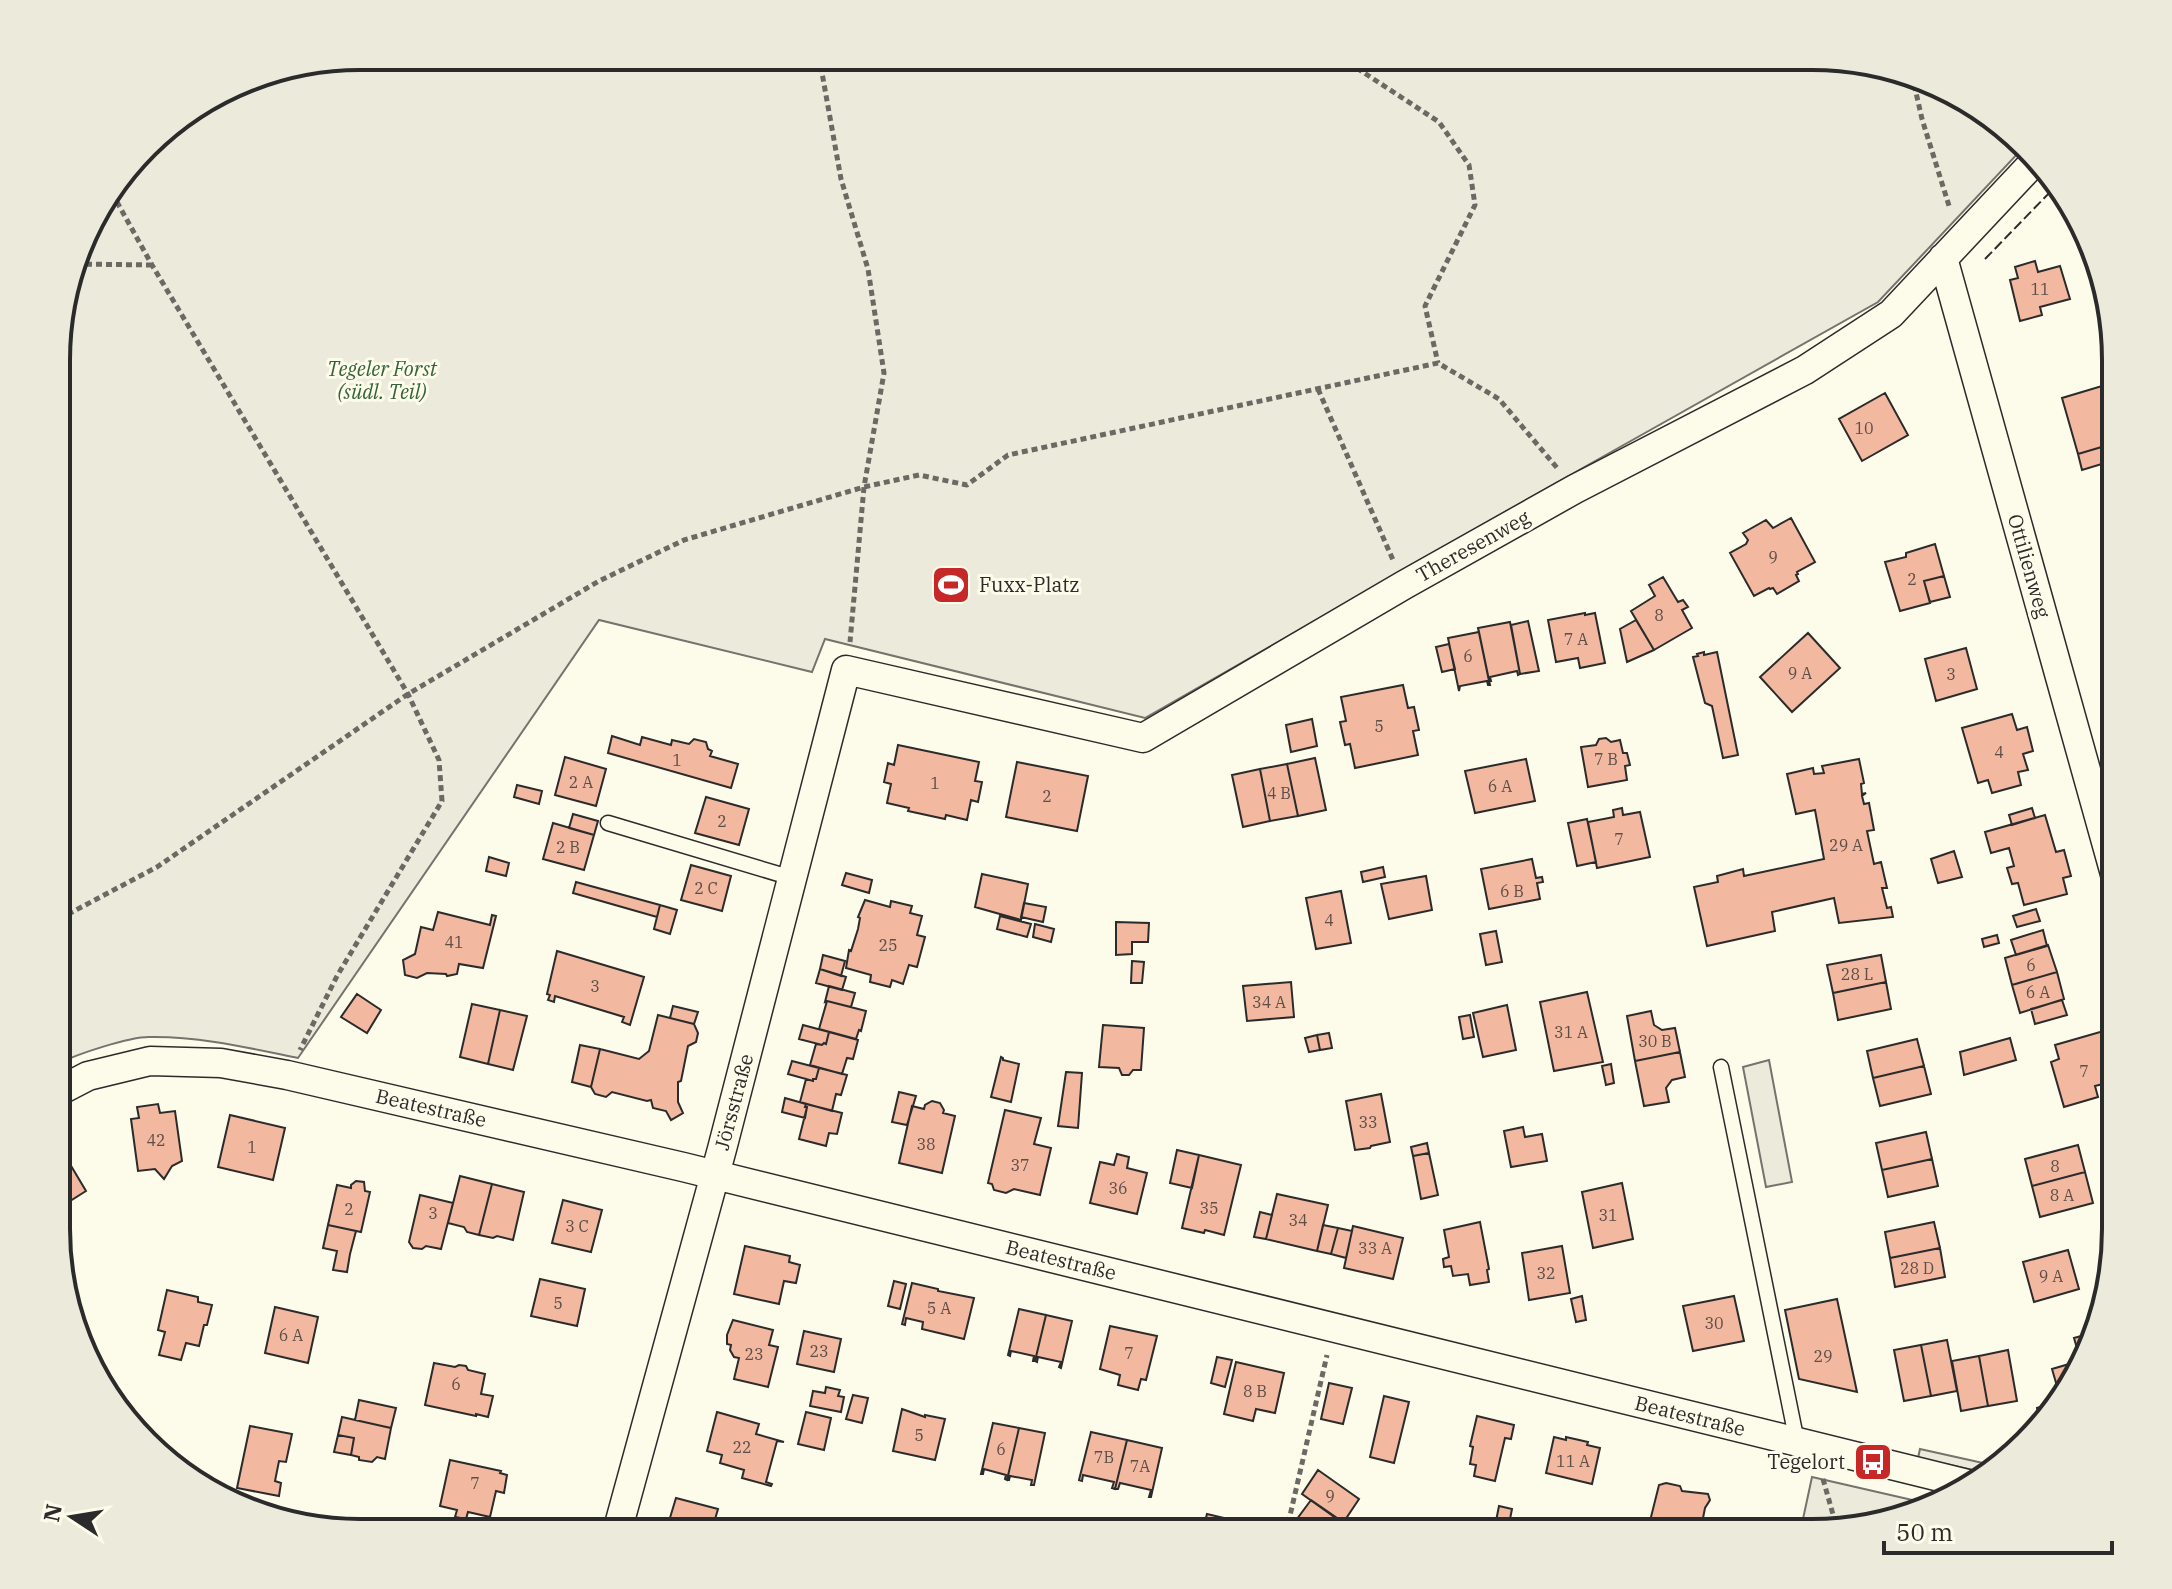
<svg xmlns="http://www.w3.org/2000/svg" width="2172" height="1589" font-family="'IBM Plex Serif',serif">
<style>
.green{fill:#ecebdb;stroke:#74746e;stroke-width:2}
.parking{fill:#eceadb;stroke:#74746e;stroke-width:2}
.building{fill:#f2b8a0;stroke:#2b2b2b;stroke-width:2}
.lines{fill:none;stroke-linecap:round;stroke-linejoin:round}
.lane-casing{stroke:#2b2b2b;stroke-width:17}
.street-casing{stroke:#2b2b2b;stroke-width:31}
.path{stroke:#6a6964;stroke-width:5;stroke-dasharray:6 4;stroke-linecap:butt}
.lane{stroke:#fdfbea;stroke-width:14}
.street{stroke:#fdfbea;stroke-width:28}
.fence{stroke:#2b2b2b;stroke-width:2;stroke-dasharray:10 4;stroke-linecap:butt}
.labels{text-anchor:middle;stroke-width:6;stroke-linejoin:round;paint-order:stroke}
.number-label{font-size:16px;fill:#5d4e48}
.park-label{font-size:20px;font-style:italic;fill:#34623c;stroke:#fdfbea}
.street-label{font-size:20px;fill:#2b2b2b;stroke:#fdfbea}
.poi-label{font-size:20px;fill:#2b2b2b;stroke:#fdfbea;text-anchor:start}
.rim{fill:none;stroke:#2b2b2b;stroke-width:4}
</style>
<rect width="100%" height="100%" fill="#fdfbea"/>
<path class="green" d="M360,56l1472,1 96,22 70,40 24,30 -144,153 -322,181 -411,235 -320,-79 -13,33 -213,-52 -301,438c-49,-10 -99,-22 -149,-21 -21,0 -71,17 -90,26v-742l29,-96 71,-93 85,-53z
M1812,1477l122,28 -121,28h-13z"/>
<path class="parking" d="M1769,1060l23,122 -26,5 -23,-120z
M1920,1449l72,16 -10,7 -64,-14z"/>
<path class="building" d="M2035,261l3,11 22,-6 10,33 -30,8 2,8 -22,6 -10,-41 8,-2 -3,-11z
M2102,386l13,51v6l-37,11 -16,-56z
M1885,393l23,42 -46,26 -23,-42z
M2115,443v17l-33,10 -4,-16z
M1791,518l24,44 -18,10 1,2 -2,1 3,6 -22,13 -4,-6 -3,1 -1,-1 -15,8 -24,-43 16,-9 2,-4 -5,-7 23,-13 7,8z
M1935,544l9,32 -20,5 6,22 -30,8 -15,-49 21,-5v-4z
M1944,576l6,21 -20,5 -6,-21z
M1663,577l15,25 5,-2 5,7 -6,3 10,18 -38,22 -23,-39 24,-15 -6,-11z
M1585,613v2l10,-2 10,50 -25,5 -2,-10 -22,4 -8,-42z
M1636,620l18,30 -27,12 -7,-33z
M1528,621l11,50 -19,3 -9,-49z
M1510,622l10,52 -2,1 -1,-4 -27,6 1,4h-2l-11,-53z
M1479,632l11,53h-2l-1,-4 -27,5 -1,5 -11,-53z
M1808,633l32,35 -48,44 -32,-35z
M1449,644l6,25 -13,3 -6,-25z
M1966,648l11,41 -41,12 -11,-42z
M1704,652v3l13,-3 21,103 -15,3 -11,-52 -7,-3 -12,-46 5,-1 -1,-2z
M1403,685l5,23 6,-1 5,23 -6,1 5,24 -63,13 -5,-24 -5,1 -5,-23 6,-1 -5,-24z
M2012,714l5,16 10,-3 6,24 -10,3 5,16 -10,2 3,13 -29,8 -4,-13 -10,3 -16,-55z
M1312,719l5,27 -26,6 -5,-27z
M612,736l28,9 2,-8 29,8 1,-5 17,4 5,-5 12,3 2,7 4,2 -2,5 28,8 -7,24 -123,-35z
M1606,738l5,4 9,-2 3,13h4l3,12 -5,1 2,14 -39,7 -7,-40 15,-2 3,-6z
M898,745l81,17 -4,19 7,1 -4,20 -7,-2 -4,20 -21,-5 -1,4 -37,-8 1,-3 -22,-5 4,-19 -7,-2 4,-19 6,2z
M565,757l41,12 -10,37 -41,-11z
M1315,758l11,52 -28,6 -11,-52z
M1526,759l9,42 -60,12 -10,-42z
M1859,759l5,24 -3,1 1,10 4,-1 -4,3 2,8 5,-1 5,27 -7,1 7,33 7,-2 6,26h-5l5,20 4,-1 2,10 -54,6 -5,-25 -62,14 3,19 -68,15 -13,-59 24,-5 -1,-6 26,-7 1,7 80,-17 -9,-49 -19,4 -9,-40 26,-6 1,6 10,-1 -2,-7z
M1017,762l71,14 -11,55 -71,-14z
M1287,764l11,52 -28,5 -10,-52z
M1260,769l10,52 -27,6 -11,-52z
M517,785l25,6 -3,13 -25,-7z
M706,797l43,12 -10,36 -44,-12z
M1622,808l1,7 17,-3 10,45 -53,11 -9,-46 26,-5 -1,-7z
M2032,808l3,10 -23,7 -3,-10z
M573,814l25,7 -4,14 -25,-7z
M2045,815l11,37 8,-2 7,26 -8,2 4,16 -43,11 -6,-22 -6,1 -5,-16 7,-2 -5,-18 -18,5 -6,-21z
M1587,819l9,43 -19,4 -9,-43z
M553,823l41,12 -10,35 -41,-11z
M1954,851l8,26 -24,6 -7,-24z
M489,857l20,6 -3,13 -20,-5z
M1532,859l4,19 6,-1 1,5 -6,1 3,16 -51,10 -8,-40z
M691,865l40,11 -9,35 -41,-11z
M1383,867l2,10 -22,5 -2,-10z
M846,873l26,7 -3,13 -27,-8z
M982,874l46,10 -7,36 -46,-13z
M1426,876l6,34 -43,9 -8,-35z
M576,882l84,23 -3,12 -84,-24z
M1341,891l10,52 -35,6 -10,-51z
M865,900l25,7 1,-6 21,5 -2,7 12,3 -5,19 8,2 -8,30 -8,-2 -6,19 -11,-4 -2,7 -20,-5 1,-7 -25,-7 3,-18 2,1 7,-22 2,-11 -2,-1z
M1024,903l22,4 -3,15 -22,-5z
M660,905l17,5 -7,24 -16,-5z
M2036,909l4,12 -23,6 -4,-11z
M438,912l52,13 2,-10 4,1 -13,52 -24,-4 -2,10 -10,2 -1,-2 -19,-1 -10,5 -12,-3 -2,-15 12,-6 6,-27 12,3z
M1000,916l31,8 -4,13 -30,-8z
M1116,922l33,1 -1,19h-16v12l-16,1z
M1035,924l19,5 -3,13 -18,-5z
M2043,930l4,16 -31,9 -5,-15z
M1496,931l6,31 -16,3 -6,-31z
M1997,935l2,8 -15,4 -2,-8z
M2048,945l9,27 -45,13 -7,-27z
M557,951l87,26 -14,48 -8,-3 2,-5 -69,-21 -1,6 -6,-2 2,-5 -3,-1z
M823,955l22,6 -4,15 -21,-7z
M1881,955l5,27 -53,11 -6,-28z
M1132,961l12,1 -2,21h-11z
M820,969l26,8 -4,13 -26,-7z
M2057,972l7,27 -44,14 -8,-28z
M1291,982l3,35 -47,4 -4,-35z
M1886,982l5,27 -53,11 -5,-27z
M829,986l26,7 -4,14 -24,-6 -2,1z
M1587,992l16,70 -49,9 -14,-69z
M357,994l24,16 -14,23 -26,-16z
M2062,1000l5,15 -32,9 -4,-15z
M827,1001l39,10 -5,20 -2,-1 -3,9 -37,-10z
M472,1004l28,6 -12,54 -28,-7z
M1507,1005l9,45 -33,7 -10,-44z
M673,1006l25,6 -4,12 -24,-6z
M500,1010l27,6 -14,54 -25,-6z
M1651,1011l3,14 8,5 13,-2 5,24 -45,9 -8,-45z
M658,1015l36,9 4,9 -2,9 -8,4 -7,35 -3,1v20l5,11 -12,7 -5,-9 -13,-3 -2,-8 -4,1 -35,-9 -6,5 -11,-3 -4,-7 9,-38 39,10 10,-8z
M1470,1015l4,22 -11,2 -4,-22z
M803,1025l26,7 -3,12 -2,-1 -2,2 -23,-6z
M1103,1025l41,3 -3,42h-8l-4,5h-7l-3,-7 -20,-1z
M2114,1028l1,7v46l-20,5 3,11 -34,10 -13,-45 8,-3 -4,-14z
M829,1032l29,8 -5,19 -6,-1 -5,16 -32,-9 6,-21 6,1 2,-2 2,1z
M1329,1033l3,15 -12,2 -3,-15z
M1317,1035l3,15 -11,2 -4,-14z
M2010,1038l6,22 -52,15 -4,-23z
M1917,1039l7,27 -51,12 -6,-27z
M580,1045l20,4 -9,38 -19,-5z
M1680,1052l5,25 -13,3 -6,8 3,14 -25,4 -9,-45z
M1001,1057l2,1v2l16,4 -8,38 -20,-5z
M792,1061l27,7 -3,11h-3v2l-25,-7z
M1611,1064l3,19 -8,2 -4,-19z
M1924,1066l7,28 -51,12 -7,-28z
M819,1068l28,7 -6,20 -5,-1 -4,17 -32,-9 6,-23 7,2v-2h3z
M1066,1072l16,1 -4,55 -20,-2z
M899,1092l17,4 -9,29 -15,-3z
M1381,1094l9,48 -19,4 -1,2 -15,2 -9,-49z
M785,1098l21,6 -1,3h2l-2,11 -23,-6z
M932,1101l8,2 4,7 -1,3 12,3 -13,57 -43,-10 13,-57 12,3 1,-4z
M158,1104l2,9 15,-2 7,50 -10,5 -8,13 -9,-10 -17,2 -7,-52 8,-1 -2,-11z
M806,1104l36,9 -5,21 -8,-1 -3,13 -27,-7 8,-32h-2z
M1005,1110l36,8 -7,26 17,4 -11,47 -26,-6 -8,4 -12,-3 -2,-6 -4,-1z
M230,1115l55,13 -12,52 -55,-13z
M1523,1127l2,10 17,-3 5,27 -36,6 -7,-36z
M1926,1132l6,27 -50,11 -6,-27z
M1427,1143l2,10 -16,3 -2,-9z
M2078,1145l7,27 -53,14 -7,-27z
M61,1149l25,42 -27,17v-58z
M1177,1150l22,5 -7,33 -22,-5z
M1429,1153l9,42 -17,4 -8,-43z
M1117,1154l12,3 -2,11 20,5 -10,41 -47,-11 10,-41 14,3z
M1199,1155l42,10 -17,70 -19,-5 -1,3 -22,-5z
M1932,1159l6,27 -50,11 -6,-27z
M2085,1172l8,31 -53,14 -8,-31z
M460,1176l32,8 -13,51 -12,-3 -3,-5 -16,-4z
M356,1181l8,1 1,9 5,1 -9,40 -33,-7 9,-40 14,3v-3z
M1622,1183l11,56 -40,9 -11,-56z
M492,1184l32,8 -11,48 -16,-4 -4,2 -14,-3z
M1277,1194l51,11 -11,46 -51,-12z
M420,1195l33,8 -12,46 -15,-3 -4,3 -9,-1 -4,-6z
M563,1200l39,10 -11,42 -39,-9z
M1260,1212l12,3 -6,24 -12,-2z
M1480,1222l9,47 -2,1 2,12 -19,3 -2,-11 -15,2 -2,-10 -7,1 -1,-8 6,-2 -5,-27z
M1934,1222l6,26 -50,10 -5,-26z
M328,1225l28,6 -6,23 -3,18 -14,-2 4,-19 -14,-3z
M1323,1225l15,3 -7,26 -14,-3z
M1353,1226l50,12 -10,41 -49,-11z
M1338,1228l14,3 -6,27 -15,-4z
M745,1246l45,10 -1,6 11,3 -4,18 -12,-2 -5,23 -45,-10z
M1562,1246l8,47 -41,7 -7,-47z
M1940,1248l5,29 -50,10 -5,-29z
M2068,1250l11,39 -45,13 -11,-40z
M540,1279l45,10 -8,37 -46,-10z
M894,1281l12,3 -6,25 -12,-3z
M912,1283l26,6v2l36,7 -10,41 -42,-10 1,-7 -17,-4 -1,7 -3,-1z
M167,1290l31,7v5l14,3 -5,20h-3l-5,21 -13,-3 -5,17 -22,-5 6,-23 -7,-2z
M1582,1296l4,24 -10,2 -5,-23z
M1734,1296l10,45 -51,10 -10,-45z
M1837,1299l20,93 -58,-13 -14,-69z
M275,1307l43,10 -10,46 -43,-10z
M1019,1309l27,6 -11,46h-2l1,-5 -23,-5 -1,5 -2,-1z
M1046,1315l26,6 -11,47 -2,-1 2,-5 -23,-5 -1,5 -2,-1z
M733,1320l40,10 -4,15 9,2 -10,40 -34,-8 5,-21 -5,-1 -4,-7 1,-5 -4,-1v-9z
M1110,1326l47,10 -11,44 -5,-1 -3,11 -20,-5 2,-10 -20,-6z
M804,1331l37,8 -7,33 -37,-8z
M2096,1332l-5,16 -13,4 -4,-14z
M87,1335l11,21 -9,4 -7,-22z
M1947,1340l10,51 -26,5 -10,-51z
M1921,1345l10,51 -27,5 -10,-51z
M2008,1350l9,51 -29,5 -9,-50z
M1979,1356l9,50 -27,5 -9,-50z
M1217,1357l15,3 -7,27 -14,-4z
M2083,1360l1,1 -23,39 -9,-31z
M1236,1362l48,11 -9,40 -19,-4 -3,12 -29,-7z
M434,1363l21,4 4,-2 7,1 2,4 17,4 -4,20 12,2 -5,21 -12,-3v2l-51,-11z
M1329,1383l23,5 -9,36 -22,-5z
M826,1387l14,3 -2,6 6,1 -3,15 -31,-6 3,-15 12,2z
M853,1395l15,3 -6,25 -16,-4z
M1384,1396l25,6 -15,61 -24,-6z
M125,1400l16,31 -24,-27z
M359,1400l37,8 -5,20 -36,-8z
M2053,1403l2,8 -14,13 -4,-16z
M902,1409l23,8v-2l20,4 -10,41 -42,-9z
M717,1412l42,12 -3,10 28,8 -7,-1 -11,41 6,2 -1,2 -29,-8 2,-8 -24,-7 2,-8 -15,-4z
M806,1412l25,6 -7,32 -26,-6z
M1477,1416l37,9 -3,14 -6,-1 -10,43 -21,-5 2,-11 -6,-1 3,-17 -3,-1z
M342,1417l49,11 -6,31 -8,-2 -5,5 -13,-2v-3l-8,-2 3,-17 -16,-3z
M993,1423l26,5 -12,52 -2,-1 1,-4 -22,-6 -1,5h-2z
M250,1426l42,8 -6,28 -7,-1 -4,20 6,2 -2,13 -42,-8z
M1019,1428l26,5 -11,52h-3l1,-5 -22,-4 -1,4h-2z
M1091,1432l36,8 -12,49 -3,-1 2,-6 -31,-7 -1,6 -3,-1z
M338,1435l16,3 -3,17 -17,-3z
M1554,1437l12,3v-3l22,5 -1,3 13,3 -8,36 -46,-11z
M1127,1440l35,8 -11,49h-2l2,-7 -31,-7 -2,6h-3z
M450,1460l51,11 -1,2 7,2 -3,18 -8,-2 -6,26 -22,-5 -2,7 -11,-2 2,-7 -17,-4z
M1318,1470l41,29 -16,24 -41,-29z
M1666,1483l14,3 2,5 26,3 2,6 -5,8 -3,15 10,3 -2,7h-63l12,-48z
M676,1498l42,11 -7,24h-39l3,-10 -6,-2z
M1311,1500l42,29 -3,4h-40l-16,-10z
M1499,1506l13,3 -4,20 -13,-3z
M1207,1514l55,13 -2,6h-58z
M965,1526l30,7h-31z"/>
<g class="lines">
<defs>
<path id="lane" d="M608,823l184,55
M1721,1067l76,375"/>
<path id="street" d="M1943,258l172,616
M59,1091l29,-15 62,-15 71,2 66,12 396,92 1285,317
M617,1532l105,-383 124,-479 297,68 261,-153 171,-96 230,-119 86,-56 142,-151"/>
</defs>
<use href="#lane" class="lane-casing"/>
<use href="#street" class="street-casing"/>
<path class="path" d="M819,56l22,123 27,90 16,104 -20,114 -14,155
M1345,56l-2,3 96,63 30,43 6,40 -50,101 13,57
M1912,75l10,44 28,90
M112,193l40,72 256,429 31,66 3,41 -105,175 -37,74
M76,264l76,1
M1318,389l75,171
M59,919l98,-52 251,-173 191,-113 85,-41 180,-53 55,-12 48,10 41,-30 430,-92 61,36 59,70
M59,1043l9,11
M1823,1479l11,39 5,9
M1286,1533l41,-178"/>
<use href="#lane" class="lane"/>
<use href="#street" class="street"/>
<path class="fence" d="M1985,259l69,-71"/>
</g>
<defs>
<symbol id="stadium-square" viewBox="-11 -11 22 22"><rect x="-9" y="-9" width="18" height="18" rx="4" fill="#c62828" stroke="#fdfbea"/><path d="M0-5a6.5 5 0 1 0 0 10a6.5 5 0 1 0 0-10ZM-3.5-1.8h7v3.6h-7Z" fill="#fff"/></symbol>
<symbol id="bus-square" viewBox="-11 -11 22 22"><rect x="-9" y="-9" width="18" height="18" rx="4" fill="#c62828" stroke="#fdfbea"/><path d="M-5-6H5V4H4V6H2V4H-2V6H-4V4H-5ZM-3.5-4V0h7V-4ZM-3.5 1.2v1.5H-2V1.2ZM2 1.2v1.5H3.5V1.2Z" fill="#fff"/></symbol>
</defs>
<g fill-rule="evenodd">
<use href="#stadium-square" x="929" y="563" width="44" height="44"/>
<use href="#bus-square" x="1851" y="1440" width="44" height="44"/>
</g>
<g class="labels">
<g class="number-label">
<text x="2040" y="295">11</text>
<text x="1864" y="434">10</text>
<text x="1773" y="563">9</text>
<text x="1912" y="585">2</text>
<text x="1659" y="621">8</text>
<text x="1576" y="645">7 A</text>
<text x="1468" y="662">6</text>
<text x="1800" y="679">9 A</text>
<text x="1951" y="680">3</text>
<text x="1379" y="732">5</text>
<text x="1999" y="758">4</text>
<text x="1606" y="765">7 B</text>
<text x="677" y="766">1</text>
<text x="581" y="788">2 A</text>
<text x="935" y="789">1</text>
<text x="1500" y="792">6 A</text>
<text x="1279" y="799">4 B</text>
<text x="1047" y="802">2</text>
<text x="722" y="827">2</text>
<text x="1619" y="845">7</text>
<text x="1846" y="851">29 A</text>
<text x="568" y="853">2 B</text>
<text x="706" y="894">2 C</text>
<text x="1512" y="897">6 B</text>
<text x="1329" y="926">4</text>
<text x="454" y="948">41</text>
<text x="888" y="951">25</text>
<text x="2031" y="971">6</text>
<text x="1857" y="980">28 L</text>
<text x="595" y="992">3</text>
<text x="2038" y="998">6 A</text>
<text x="1269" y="1008">34 A</text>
<text x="1571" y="1038">31 A</text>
<text x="1655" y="1047">30 B</text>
<text x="2084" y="1077">7</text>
<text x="1368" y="1128">33</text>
<text x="156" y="1146">42</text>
<text x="926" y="1150">38</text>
<text x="252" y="1153">1</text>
<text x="1020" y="1171">37</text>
<text x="2055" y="1172">8</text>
<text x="1118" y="1194">36</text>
<text x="2062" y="1201">8 A</text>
<text x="1209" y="1214">35</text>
<text x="349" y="1215">2</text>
<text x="433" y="1219">3</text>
<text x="1608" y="1221">31</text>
<text x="1298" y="1226">34</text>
<text x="577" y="1232">3 C</text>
<text x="1375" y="1254">33 A</text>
<text x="1917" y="1274">28 D</text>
<text x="1546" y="1279">32</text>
<text x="2051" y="1282">9 A</text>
<text x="558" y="1309">5</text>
<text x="939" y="1314">5 A</text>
<text x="1714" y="1329">30</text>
<text x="291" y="1341">6 A</text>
<text x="819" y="1357">23</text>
<text x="1129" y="1359">7</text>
<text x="754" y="1360">23</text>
<text x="1823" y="1362">29</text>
<text x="456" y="1390">6</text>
<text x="1255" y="1397">8 B</text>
<text x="919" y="1441">5</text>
<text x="742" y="1453">22</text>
<text x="1001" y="1455">6</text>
<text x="1104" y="1463">7B</text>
<text x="1573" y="1467">11 A</text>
<text x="1140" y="1472">7A</text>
<text x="475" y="1489">7</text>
<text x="1330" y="1502">9</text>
</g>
<g class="park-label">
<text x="382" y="376">Tegeler Forst<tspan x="382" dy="23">(südl. Teil)</tspan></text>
</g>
<g class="street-label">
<text transform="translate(1473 546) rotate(-29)" y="7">Theresenweg</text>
<text transform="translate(2029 566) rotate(74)" y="7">Ottilienweg</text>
<text transform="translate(734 1102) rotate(-75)" y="7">Jörsstraße</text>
<text transform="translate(431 1108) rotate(13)" y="7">Beatestraße</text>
<text transform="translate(1061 1260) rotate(14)" y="7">Beatestraße</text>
<text transform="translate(1690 1416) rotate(14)" y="7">Beatestraße</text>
</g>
<g class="poi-label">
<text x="979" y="592">Fuxx-Platz</text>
<text x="1845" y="1469" text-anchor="end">Tegelort</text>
</g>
</g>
<path d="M0 0H2172V1589H0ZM360 70H1812A290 290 0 0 1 2102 360V1229A290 290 0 0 1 1812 1519H360A290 290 0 0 1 70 1229V360A290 290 0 0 1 360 70Z" fill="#eceadb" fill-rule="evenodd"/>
<path class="rim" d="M360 70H1812A290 290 0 0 1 2102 360V1229A290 290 0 0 1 1812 1519H360A290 290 0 0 1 70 1229V360A290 290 0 0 1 360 70Z"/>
<g transform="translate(72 1517) rotate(282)" stroke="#fdfbea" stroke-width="6" paint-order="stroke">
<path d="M0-6L14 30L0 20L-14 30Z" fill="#2b2b2b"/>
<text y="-12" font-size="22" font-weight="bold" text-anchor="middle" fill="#2b2b2b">N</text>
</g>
<path d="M1884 1541v12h228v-12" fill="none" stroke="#2b2b2b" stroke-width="4"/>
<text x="1896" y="1541" font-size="24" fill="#2b2b2b" stroke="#fdfbea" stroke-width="6" paint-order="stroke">50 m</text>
</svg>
